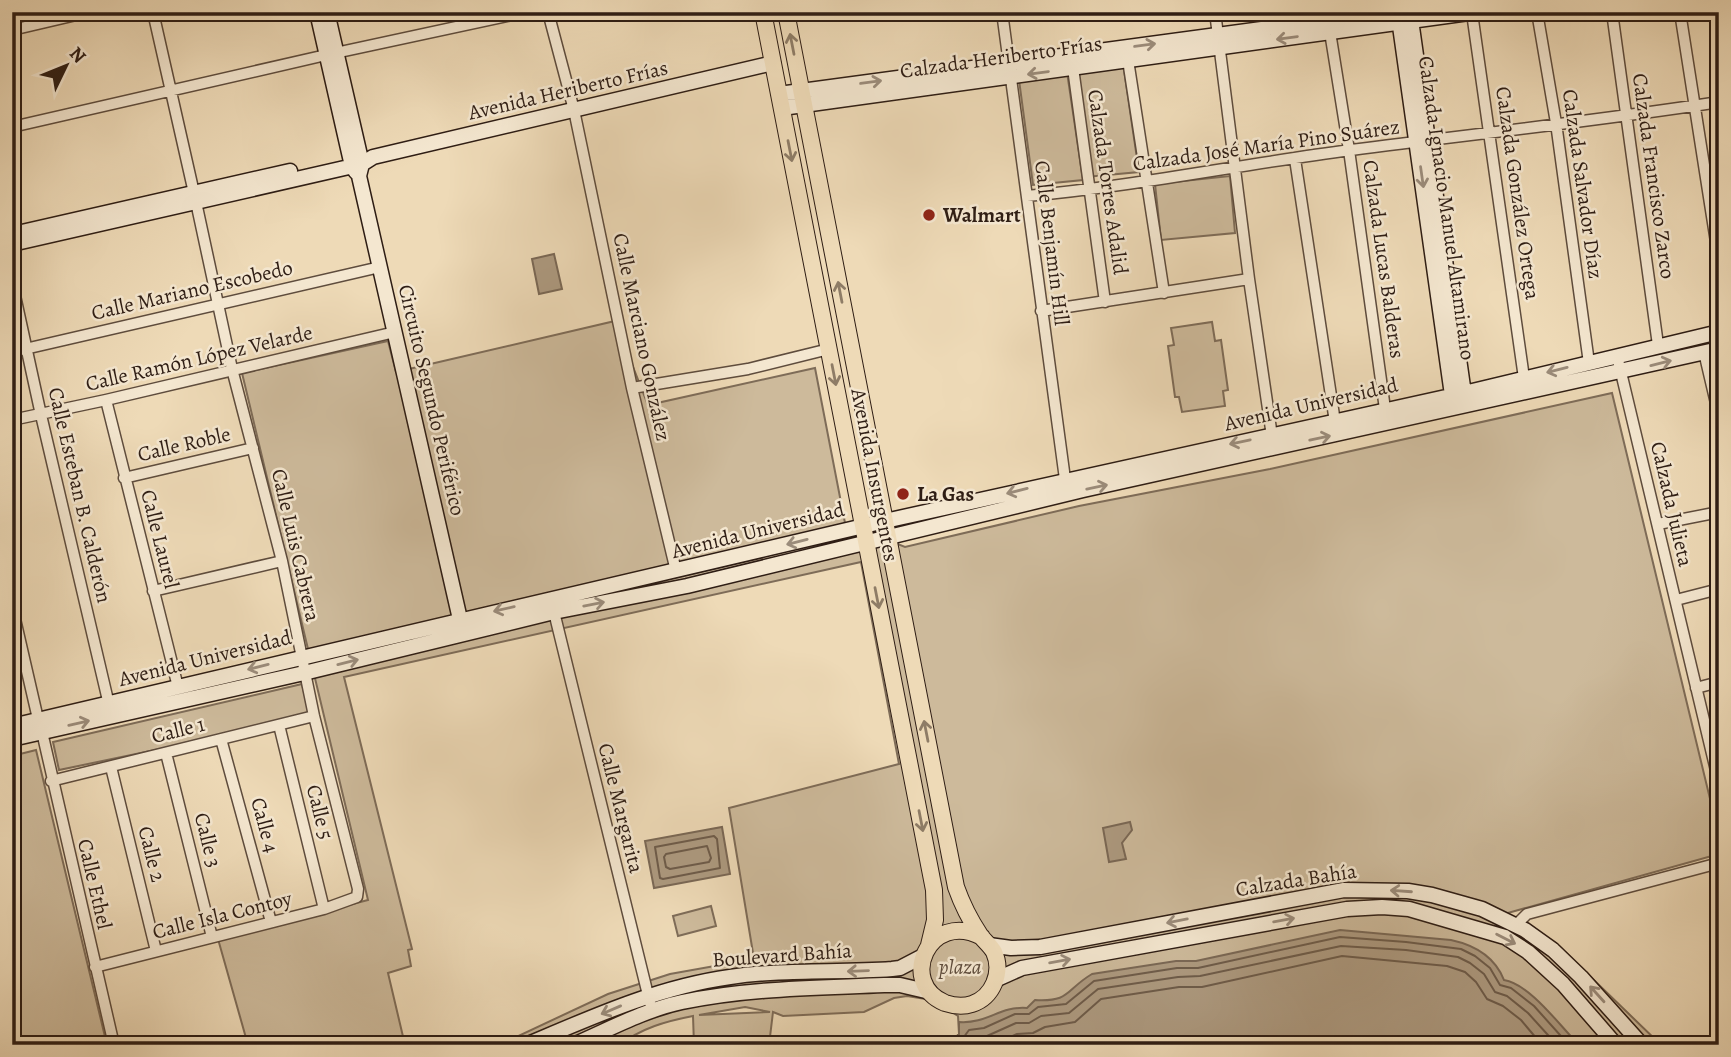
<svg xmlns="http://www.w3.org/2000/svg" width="1731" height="1057" font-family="Alegreya,serif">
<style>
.green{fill:#cdba9b;stroke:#7e6c58;stroke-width:2;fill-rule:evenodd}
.water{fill:#ad9a80;stroke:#7a6855;stroke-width:2}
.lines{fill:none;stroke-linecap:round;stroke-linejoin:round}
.shore{stroke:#6e5c4a;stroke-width:2}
.street-casing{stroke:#5e4c3d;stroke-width:13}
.secondary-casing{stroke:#2e1d14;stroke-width:17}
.primary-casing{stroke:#2e1d14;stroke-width:18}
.street{stroke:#f4e7d0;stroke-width:10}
.secondary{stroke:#f4e7d0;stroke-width:14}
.primary{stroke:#eedab7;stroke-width:16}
.oneway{stroke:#9b8c7b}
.oneway2{stroke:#8e7c66}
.poi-dot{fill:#8f2418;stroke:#f4e7d0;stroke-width:2.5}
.labels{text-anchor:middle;stroke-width:5;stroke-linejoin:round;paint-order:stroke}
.street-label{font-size:21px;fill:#2e1d14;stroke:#f4e7d0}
.poi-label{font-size:21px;font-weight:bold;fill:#2e1d14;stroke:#f4e7d0;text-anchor:start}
.park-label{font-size:21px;font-style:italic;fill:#5e4c3c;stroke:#f4e7d0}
</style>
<rect width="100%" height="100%" fill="#eedab7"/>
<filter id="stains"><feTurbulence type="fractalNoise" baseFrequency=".00286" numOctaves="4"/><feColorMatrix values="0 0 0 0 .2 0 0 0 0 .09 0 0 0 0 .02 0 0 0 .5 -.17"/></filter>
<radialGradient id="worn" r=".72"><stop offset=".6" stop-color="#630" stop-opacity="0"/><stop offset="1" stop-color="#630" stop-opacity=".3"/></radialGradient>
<path class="green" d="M1123,63l16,109 -53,5 -11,-107z
M1067,72l16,108 -50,5 -14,-105z
M1230,176l5,57 -74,7 -6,-56z
M615,321l33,84 167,-37 30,155 60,24 174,-41 191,-37 342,-76 107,443v18l-215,60 62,39 95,92h-713l11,-11 -1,-18 -26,-16 -25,-4 -13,2 -30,14 -81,4 -10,-4 -4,33h-75l-1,-29c-26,5 -52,12 -73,29h-121l109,-51 62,-20 84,-15 -25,-151 170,-44 -38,-202 -517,115 68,272 -4,1 3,16 -23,7 17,72h-157l-30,-106 150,-39 -126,-527 146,-32 8,31zM745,1007l25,5 -71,3z
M1212,322l3,19 6,-1 7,50 -5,1 2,15 -43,6 -3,-15h-4l-7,-51 6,-1 -3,-17z
M302,684l7,29 -125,31 -125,26 -6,-28z
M36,750l71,295h-95v-289z
M711,906l5,20 -38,10 -5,-20z"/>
<path class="water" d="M554,254l8,35 -23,5 -7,-35z
M1130,822l2,8 -10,13 4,16 -17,3 -6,-34z
M722,827l8,47 -76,14 -9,-47z
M1340,930l111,10c23,5 44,17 53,40 26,4 56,46 75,65h-631l11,-11v-12c29,2 40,-16 68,-14l8,-8c36,2 30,-10 57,-26l84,-13h20z"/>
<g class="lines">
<path class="shore" d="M714,836l3,3 3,29 -57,11 -3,-1 -5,-31z
M707,846l4,12 -2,4 -39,7 -4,-2 -2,-10 2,-3z
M958,1045l11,-15 15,-2 31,-14h14l9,-7 28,-3 28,-23 83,-13h21l142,-31 66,5 55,7 14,7 15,12 10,17 11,3 23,18 35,39
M970,1045l5,-7 12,-2 29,-13h13l12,-7 28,-3 29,-24 80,-12 22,-1 141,-30 65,4 52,7 12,6 14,11 11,18 12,4 21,17 29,32
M993,1045l24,-11 16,-1 12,-6 30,-5 26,-23 78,-12h23l140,-31 105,10 18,6 11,10 11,17 16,7 18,14 21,25"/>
<defs>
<path id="street" d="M153,12l41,181
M548,12l26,98 58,278 44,183
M1002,12l63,467
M1215,12l34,267 24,164
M1537,12l19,111 33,240
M1612,12l46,333
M1680,12l39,249
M1472,13l52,365
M12,30l77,-18
M1330,32l19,118 36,259
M1128,60l36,233
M1073,68l32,234
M12,127l314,-72 200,-43
M1295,159l40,263
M1027,196c109,-10 216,-32 324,-46 123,-16 246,-29 368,-48
M12,282l29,133 69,294
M1041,311l208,-32
M12,352l368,-85
M1704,352l15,64
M1619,364l100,419
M632,388l116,-19 81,-20
M106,400l72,287
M12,420l94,-20 289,-68
M124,478l129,-30
M1658,524l61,-12
M153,591l129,-30
M1676,600l43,-11
M12,606l26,113
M554,612l96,391
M1696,688l23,-6
M279,725l45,184
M42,732l72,313
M221,739l50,183
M166,753l46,184
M111,767l45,184
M51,781l263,-65
M1516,925l11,-11 192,-51
M95,967l229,-58 33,-12 1,-8 -44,-173 -32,-155 -50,-192 -36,-167"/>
<path id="secondary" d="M317,12l35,154 4,6
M327,12l35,152 -3,12 103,452
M1398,12l55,390
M1410,13l55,388
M779,94l609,-82
M782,108l694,-96
M13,234l277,-63
M12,244l350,-80 11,-7 400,-94
M12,726l873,-205 579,-128 255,-61
M12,739l292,-66 250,-61 133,-26 396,-96 636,-141
M989,945l22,3 29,-1 304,-57 64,1 24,4 50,14 43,21 28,20 28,27 61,68
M995,980l27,-12 325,-59 35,-2 27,2 96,28 23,15 35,32 53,61
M526,1045c66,-28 132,-58 204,-68 53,-8 108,-4 162,-8l8,-1 23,-12
M573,1045c35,-15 71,-35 109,-43 66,-14 135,-14 202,-17h16l30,7"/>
<path id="primary" d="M763,12l171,878 1,30 -6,25
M786,12l170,875c6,17 14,33 24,48 4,6 10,10 14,17 9,20 -1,45 -22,52 -9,3 -18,2 -27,-1 -48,-20 -16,-94 37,-66"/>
</defs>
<use href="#street" class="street-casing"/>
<use href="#secondary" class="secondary-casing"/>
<use href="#primary" class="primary-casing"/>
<use href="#street" class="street"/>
<use href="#secondary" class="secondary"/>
<use href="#primary" class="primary"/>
</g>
<defs><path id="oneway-shaft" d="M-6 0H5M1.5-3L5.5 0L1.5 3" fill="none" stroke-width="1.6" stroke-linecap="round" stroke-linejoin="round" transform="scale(1.75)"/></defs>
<g class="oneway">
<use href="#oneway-shaft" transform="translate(1287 38) rotate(172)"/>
<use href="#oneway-shaft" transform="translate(1145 45) rotate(-8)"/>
<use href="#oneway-shaft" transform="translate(1038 73) rotate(172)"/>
<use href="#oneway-shaft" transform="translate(871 82) rotate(-8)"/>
<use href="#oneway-shaft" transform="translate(1422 177) rotate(82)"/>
<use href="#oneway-shaft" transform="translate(1661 363) rotate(-14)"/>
<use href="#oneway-shaft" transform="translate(1557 370) rotate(166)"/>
<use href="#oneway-shaft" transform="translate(1320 438) rotate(-12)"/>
<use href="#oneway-shaft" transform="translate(1240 442) rotate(168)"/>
<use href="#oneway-shaft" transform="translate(1097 487) rotate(-12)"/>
<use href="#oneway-shaft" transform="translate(1017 491) rotate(166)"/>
<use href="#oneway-shaft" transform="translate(797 542) rotate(166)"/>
<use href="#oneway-shaft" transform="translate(594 604) rotate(-11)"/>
<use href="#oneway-shaft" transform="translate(504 609) rotate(167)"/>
<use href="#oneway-shaft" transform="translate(348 662) rotate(-14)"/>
<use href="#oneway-shaft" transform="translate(258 667) rotate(166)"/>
<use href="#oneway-shaft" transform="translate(79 723) rotate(-13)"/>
<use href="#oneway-shaft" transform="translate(1401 891) rotate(-176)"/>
<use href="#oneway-shaft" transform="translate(1284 920) rotate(-10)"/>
<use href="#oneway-shaft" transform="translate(1177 921) rotate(169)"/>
<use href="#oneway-shaft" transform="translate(1506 939) rotate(27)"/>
<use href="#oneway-shaft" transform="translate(1060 961) rotate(-10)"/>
<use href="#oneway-shaft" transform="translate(858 971) rotate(178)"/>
<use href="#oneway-shaft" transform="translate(1597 994) rotate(-132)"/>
<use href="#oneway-shaft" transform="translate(611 1010) rotate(157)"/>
</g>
<g class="oneway2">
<use href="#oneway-shaft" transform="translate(792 44) rotate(-101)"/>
<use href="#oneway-shaft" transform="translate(790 151) rotate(79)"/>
<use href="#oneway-shaft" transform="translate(840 292) rotate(-101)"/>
<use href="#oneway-shaft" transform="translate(834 375) rotate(79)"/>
<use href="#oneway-shaft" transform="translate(877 598) rotate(79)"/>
<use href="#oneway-shaft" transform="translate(926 731) rotate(-101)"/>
<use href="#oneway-shaft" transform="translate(921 821) rotate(79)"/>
</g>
<g class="poi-dot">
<circle cx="929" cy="215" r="7"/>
<circle cx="903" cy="494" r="7"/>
</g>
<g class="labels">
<g class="street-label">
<text transform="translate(1001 57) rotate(-8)" y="7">Calzada Heriberto Frías</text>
<text transform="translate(568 90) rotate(-13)" y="7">Avenida Heriberto Frías</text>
<text transform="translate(1266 145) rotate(-8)" y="7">Calzada José María Pino Suárez</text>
<text transform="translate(1654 176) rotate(82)" y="7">Calzada Francisco Zarco</text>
<text transform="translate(1108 182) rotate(82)" y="7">Calzada Torres Adalid</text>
<text transform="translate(1583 184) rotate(82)" y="7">Calzada Salvador Díaz</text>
<text transform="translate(1518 193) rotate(82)" y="7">Calzada González Ortega</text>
<text transform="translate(1447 208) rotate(82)" y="7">Calzada Ignacio Manuel Altamirano</text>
<text transform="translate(1052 243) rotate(83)" y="7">Calle Benjamín Hill</text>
<text transform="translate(1384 259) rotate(82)" y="7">Calzada Lucas Balderas</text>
<text transform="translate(192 290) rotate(-13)" y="7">Calle Mariano Escobedo</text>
<text transform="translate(642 337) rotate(78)" y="7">Calle Marciano González</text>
<text transform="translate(199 358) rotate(-13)" y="7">Calle Ramón López Velarde</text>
<text transform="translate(432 400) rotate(77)" y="7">Circuito Segundo Periférico</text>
<text transform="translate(1311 404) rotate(-13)" y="7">Avenida Universidad</text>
<text transform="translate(184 444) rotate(-13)" y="7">Calle Roble</text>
<text transform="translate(875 475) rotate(79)" y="7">Avenida Insurgentes</text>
<text transform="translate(80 495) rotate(77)" y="7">Calle Esteban B. Calderón</text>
<text transform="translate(1672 504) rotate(77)" y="7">Calzada Julieta</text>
<text transform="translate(758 530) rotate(-14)" y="7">Avenida Universidad</text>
<text transform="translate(160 539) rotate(76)" y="7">Calle Laurel</text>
<text transform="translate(296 545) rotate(77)" y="7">Calle Luis Cabrera</text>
<text transform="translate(205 658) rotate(-14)" y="7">Avenida Universidad</text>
<text transform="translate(178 730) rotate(-14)" y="7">Calle 1</text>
<text transform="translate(621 808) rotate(76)" y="7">Calle Margarita</text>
<text transform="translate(320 812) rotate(76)" y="7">Calle 5</text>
<text transform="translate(265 825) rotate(75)" y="7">Calle 4</text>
<text transform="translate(208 840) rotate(76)" y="7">Calle 3</text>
<text transform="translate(152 854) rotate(76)" y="7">Calle 2</text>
<text transform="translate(1296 880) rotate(-9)" y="7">Calzada Bahía</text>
<text transform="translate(95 884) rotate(77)" y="7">Calle Ethel</text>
<text transform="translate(222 915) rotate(-14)" y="7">Calle Isla Contoy</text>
<text transform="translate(782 955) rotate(-4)" y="7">Boulevard Bahía</text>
</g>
<g class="poi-label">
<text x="943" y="222">Walmart</text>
<text x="917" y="501">La Gas</text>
</g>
<g class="park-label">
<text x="960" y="974">plaza</text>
</g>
</g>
<rect width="1731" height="1057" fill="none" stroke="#eedab7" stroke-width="42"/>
<rect x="14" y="14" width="1703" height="1029" fill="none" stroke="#2e1d14" stroke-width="3.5"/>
<rect x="21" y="21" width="1689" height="1015" fill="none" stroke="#2e1d14" stroke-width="2"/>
<g transform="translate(66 66) rotate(47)" stroke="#f4e7d0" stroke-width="5" paint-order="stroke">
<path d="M0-5L12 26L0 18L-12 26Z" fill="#2e1d14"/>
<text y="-10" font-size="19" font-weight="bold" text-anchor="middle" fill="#2e1d14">N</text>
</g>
<rect width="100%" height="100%" filter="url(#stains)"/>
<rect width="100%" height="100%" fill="url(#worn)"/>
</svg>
